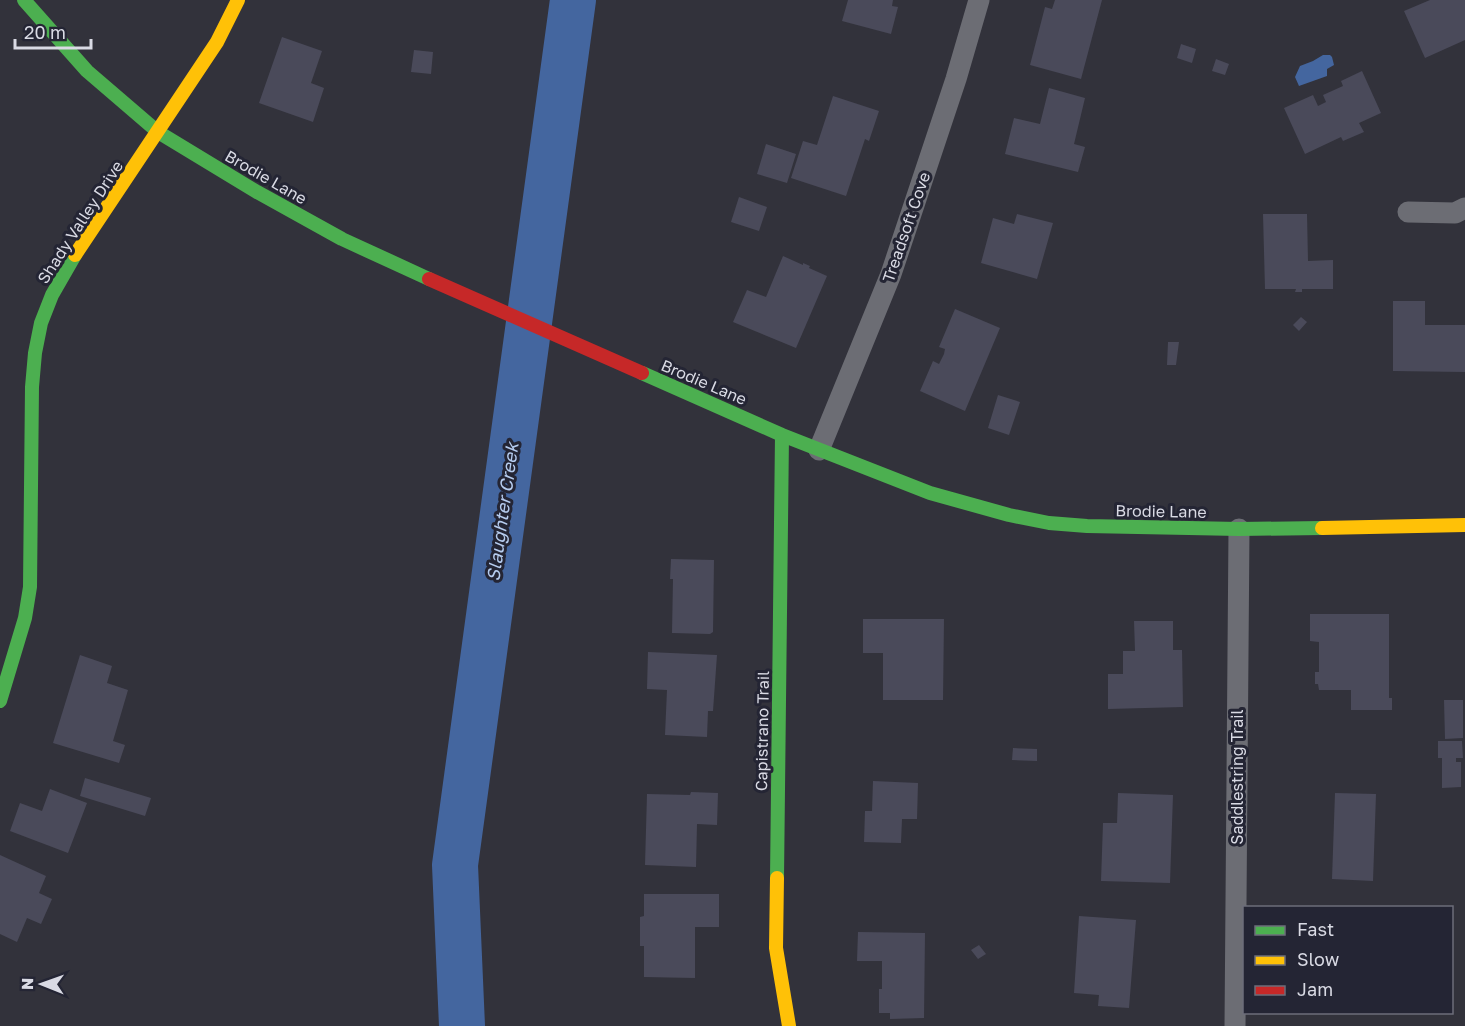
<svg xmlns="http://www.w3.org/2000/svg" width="1465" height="1026" font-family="'Golos Text',sans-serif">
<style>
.water{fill:#44669f}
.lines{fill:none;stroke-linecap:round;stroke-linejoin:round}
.river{stroke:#44669f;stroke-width:46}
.building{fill:#4a4a5a}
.street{stroke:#6c6d74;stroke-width:21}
.fast{stroke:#4caf50;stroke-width:14}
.slow{stroke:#ffc107;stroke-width:14}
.jam{stroke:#c62828;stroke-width:14}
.labels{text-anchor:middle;stroke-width:6;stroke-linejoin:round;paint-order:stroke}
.street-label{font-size:16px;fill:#d9dae4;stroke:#242534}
.water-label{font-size:18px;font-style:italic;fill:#b6ccef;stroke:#242534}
</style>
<rect width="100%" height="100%" fill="#32323b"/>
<path class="water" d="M1323,55h7l2,2 2,8 -7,4v7l-28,10 -4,-9 5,-11 13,-5z"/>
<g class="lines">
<path class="river" d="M462,1026l-7,-161 118,-865"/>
</g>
<path class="building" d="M848,0h45l-1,6 6,1 -7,27 -49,-13z
M1055,0h47l-21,79 -51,-14 15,-58 7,2z
M1430,0h35v40l-40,18 -21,-47z
M282,37l40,14 -11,32 13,5 -11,34 -54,-19z
M1181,44l15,5 -4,14 -15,-5z
M414,50l19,2 -2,22 -20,-2z
M1216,59l13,5 -4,11 -13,-4z
M1362,71l19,42 -22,10 5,9 -21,9 -2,-4 -36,17 -21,-46 29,-13 5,11 8,-4 -3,-7 20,-9 -2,-5z
M1049,88l36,10 -11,46 11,3 -7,25 -73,-18 9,-36 26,6z
M833,96l46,15 -10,30 -4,-2 -19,57 -55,-18 12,-37 14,4z
M766,144l30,10 -9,29 -30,-9z
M739,197l28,10 -8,24 -28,-9z
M1017,214l36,9 -16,56 -56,-16 12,-45 21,6z
M1263,214h44l1,47 25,-1v29h-31v3h-7l1,-3h-31z
M783,256l20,9v-2l7,3 -1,2 18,8 -31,72 -63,-26 14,-32 19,7z
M1393,301h32v24h40v47l-72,-1z
M955,309l45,19 -35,83 -45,-20 13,-30 6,3 5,-10 1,-5 -6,-2z
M1301,317l6,5 -8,9 -6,-6z
M1168,342h11l-3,23h-9z
M998,395l22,7 -11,33 -21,-7z
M671,559l43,1 -1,72 -3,2 -38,-1 1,-54h-3z
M1310,614h79v84h3v12h-41v-20h-32l-1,-6h-3v-12h4v-30l-9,-1z
M863,619h81l-1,81h-60v-47h-20z
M1134,621h39v29h9l1,57 -75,2v-35h15v-23h12z
M648,652l69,3 -4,56h-5l-1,26 -42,-2 2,-45 -20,-1z
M80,655l32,11 -5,17 21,7 -15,51 12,4 -6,18 -66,-20z
M1444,700h19v38l-18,1z
M1438,741h24l1,17h-7v4h5v25l-19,1v-30h-4z
M1013,748l24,1v12l-25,-1z
M85,778l66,20 -6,18 -65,-20z
M873,781l45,2 -1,36h-15l-1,24 -37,-1 1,-31h7z
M50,789l37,14 -19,50 -58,-22 10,-28 22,8z
M691,792l27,1 -1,32 -20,-1 -1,43 -51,-2 2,-71 43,1z
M1118,793l55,2 -3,88 -69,-2 2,-58h14z
M1335,793l41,1 -3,87 -41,-2z
M0,855l46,21 -7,17 13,6 -11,25 -14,-6 -10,24 -17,-8z
M644,894h75v33h-24v51l-51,-1v-31h-4v-29l4,-1z
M1079,916l57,4 -7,88 -31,-2 1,-11 -25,-2z
M858,932l67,1 -1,85 -34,1v-6h-11v-24h3v-28h-25z
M979,945l7,9 -8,5 -7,-9z"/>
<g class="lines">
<path class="street" d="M1408,212l47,1 10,-5
M819,450l72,-176 65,-195 23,-79
M1235,1026l4,-497"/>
<path class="fast" d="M24,0l63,71 71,61 99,60 85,47 87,40
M642,373l140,62 148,58 79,22 40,8 38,3 152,3 83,-1
M0,701l25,-83 5,-31 2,-200 3,-34 6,-30 11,-28 23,-40
M777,878l5,-443"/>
<path class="slow" d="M75,255l142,-213 21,-42
M1322,528l143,-3
M777,878l-1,70 13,78"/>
<path class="jam" d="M429,279l213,94"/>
</g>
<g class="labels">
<g class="street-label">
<text transform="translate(266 177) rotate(30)" y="6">Brodie Lane</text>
<text transform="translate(80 222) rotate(-57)" y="6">Shady Valley Drive</text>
<text transform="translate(906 227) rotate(-71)" y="6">Treadsoft Cove</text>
<text transform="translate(704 382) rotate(23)" y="6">Brodie Lane</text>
<text transform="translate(1161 511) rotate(1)" y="6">Brodie Lane</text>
<text transform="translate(762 731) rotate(-89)" y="6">Capistrano Trail</text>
<text transform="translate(1237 777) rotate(-90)" y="6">Saddlestring Trail</text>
</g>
<g class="water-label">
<text transform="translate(503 512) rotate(-82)" y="6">Slaughter Creek</text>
</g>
</g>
<rect x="1243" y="906" width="210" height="108" fill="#242534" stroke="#6c6d7a" stroke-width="1.5"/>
<rect x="1255" y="926" width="30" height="9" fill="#4caf50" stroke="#6c6d7a" stroke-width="1.5"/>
<text x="1297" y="936" font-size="18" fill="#d9dae4">Fast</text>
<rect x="1255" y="956" width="30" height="9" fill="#ffc107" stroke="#6c6d7a" stroke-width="1.5"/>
<text x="1297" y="966" font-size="18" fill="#d9dae4">Slow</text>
<rect x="1255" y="986" width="30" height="9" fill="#c62828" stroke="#6c6d7a" stroke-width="1.5"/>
<text x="1297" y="996" font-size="18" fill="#d9dae4">Jam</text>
<g transform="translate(42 984) rotate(271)" stroke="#242534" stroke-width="4.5" paint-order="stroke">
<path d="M0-4.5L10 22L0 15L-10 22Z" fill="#d9dae4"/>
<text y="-9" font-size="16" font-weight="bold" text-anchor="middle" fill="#d9dae4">N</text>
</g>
<path d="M15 39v9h76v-9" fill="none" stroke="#d9dae4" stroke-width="3"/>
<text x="24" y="39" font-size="18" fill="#d9dae4" stroke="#242534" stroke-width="4.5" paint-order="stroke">20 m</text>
</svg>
